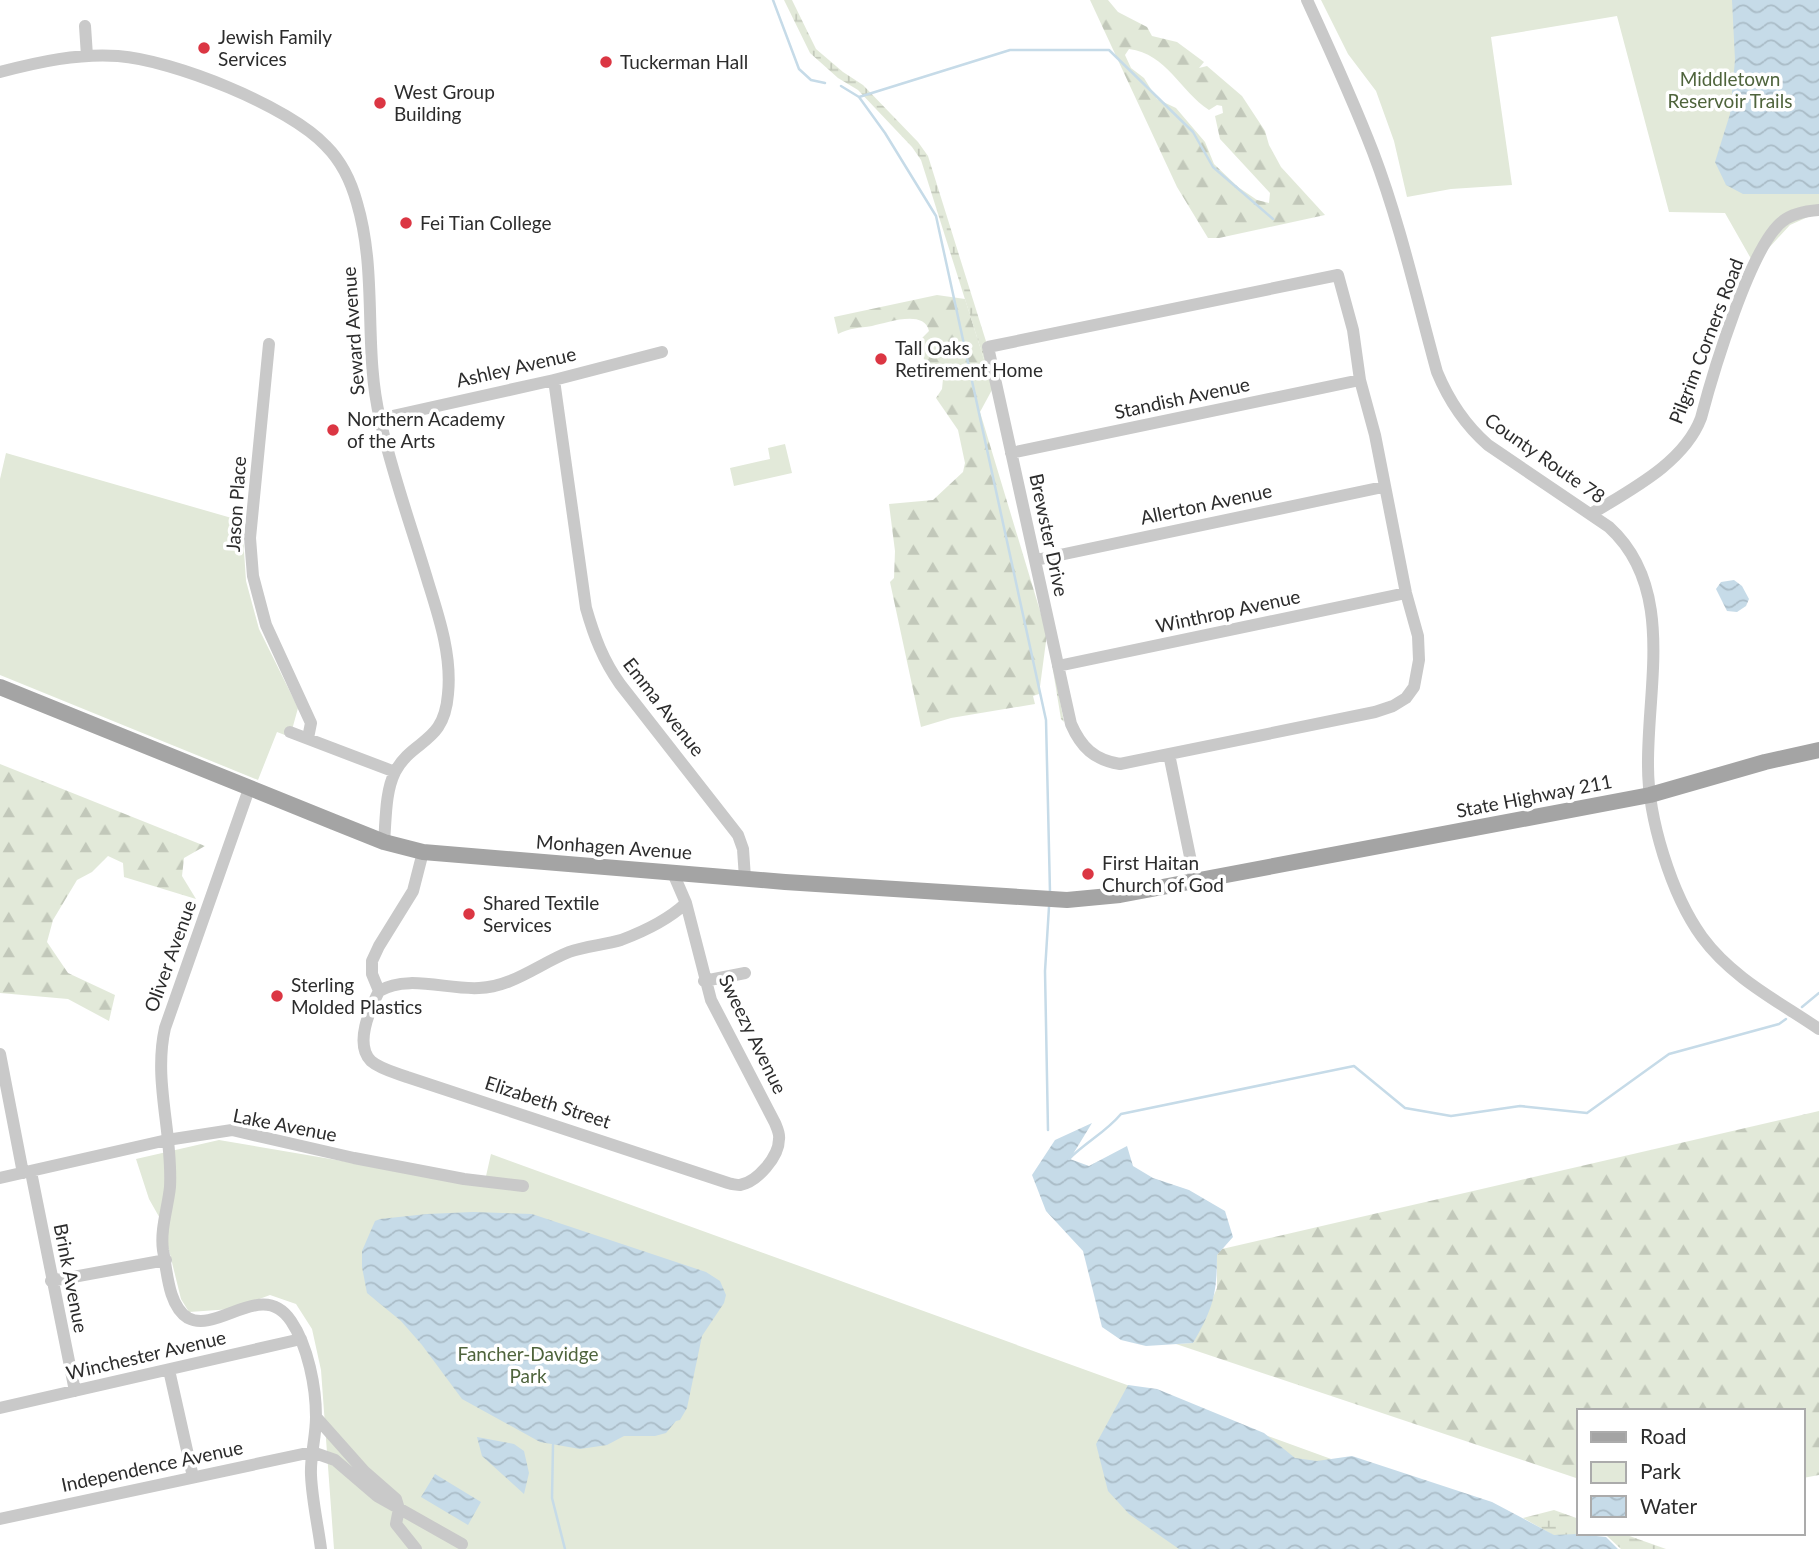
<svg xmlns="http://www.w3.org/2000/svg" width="1819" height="1549" font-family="Lato,sans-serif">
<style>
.forest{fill:url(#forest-firs);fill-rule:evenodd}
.wetland{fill:url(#wetland-marsh)}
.park{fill:#e2e9d9}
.water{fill:url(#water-waves)}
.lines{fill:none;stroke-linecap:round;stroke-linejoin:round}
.stream{stroke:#c6dbe8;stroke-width:2.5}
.minor{stroke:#c9c9c9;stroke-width:12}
.major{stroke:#a4a4a4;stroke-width:16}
.poi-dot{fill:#db3643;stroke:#fff;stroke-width:2.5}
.labels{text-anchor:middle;stroke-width:7;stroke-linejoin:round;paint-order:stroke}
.poi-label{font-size:19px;fill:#2c2c2c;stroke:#fff;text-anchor:start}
.park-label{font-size:19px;fill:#4f643c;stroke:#fff}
.street-label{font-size:19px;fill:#2c2c2c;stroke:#fff}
</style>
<defs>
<pattern id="forest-firs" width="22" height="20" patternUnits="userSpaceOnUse" patternTransform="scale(1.75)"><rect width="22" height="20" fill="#e2e9d9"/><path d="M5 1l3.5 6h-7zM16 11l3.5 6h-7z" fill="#c2c8ba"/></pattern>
<pattern id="wetland-marsh" width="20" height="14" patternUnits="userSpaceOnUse" patternTransform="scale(1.75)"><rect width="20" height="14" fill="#e2e9d9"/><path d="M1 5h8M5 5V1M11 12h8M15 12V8" fill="none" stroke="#c2c8ba"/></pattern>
<pattern id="water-waves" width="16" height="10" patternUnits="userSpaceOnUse" patternTransform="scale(1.75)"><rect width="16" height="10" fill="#c6dbe8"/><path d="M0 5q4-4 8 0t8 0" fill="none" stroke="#aabcc7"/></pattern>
</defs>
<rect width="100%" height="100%" fill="#fff"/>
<path class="forest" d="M1090,0h18l10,12 29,15 5,9 25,6 27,20 -5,6 8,-2 35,30 23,35 4,14 12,22 44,48 -106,23h-11l-31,-51zM1129,49c38,5 51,42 80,61l8,-5 5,1 1,7 -8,3 5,23 50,54 -1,10 -12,-3 -19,-13 -24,-23 -9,-22 -29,-34 -19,-9 -13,-21 -13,-10 -6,-13z
M937,295l28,4 28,89 -13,24 67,222 -8,60 -6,2 2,8 -84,14 -30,9 -31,-145 4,-4 1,-27 -6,-47 44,-4 30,-28 2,-9 -7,-33 -22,-32 6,-9 1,-10 -15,-15 -10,-13 -2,-7 13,-13c-5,-22 -42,-8 -57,-5 -13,2 -22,2 -34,8l-4,-17z
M0,764l205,82 -21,12 -2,18 14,23 -72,-22 -1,-14 -15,-7 -16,16 -15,8 -24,40 -6,22 21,31 47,22 -6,26 -41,-22 -68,-6z
M1819,1111v364l-16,3v-67h-224v68l-403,-135 17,-1 24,-55v-33l5,-6z"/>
<path class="wetland" d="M784,0h8l24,49 27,23 20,13 55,57 10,14 72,230 64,336 -3,-3 -14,-85 -54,-246 -72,-228 -9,-13 -54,-57 -20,-12 -28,-25z
M1554,1510l25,9v14h42l45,16h-45l-14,-13 -54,-1 -30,-17z"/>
<path class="park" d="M1321,0h498v212l-29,13 -36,39 -29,-51 -56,-1 -52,-196 -126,21 21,148 -61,4 -44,8 -13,-56 -18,-50 -28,-37z
M785,444l7,29 -58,13 -4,-18 40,-9 -2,-11z
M6,453l236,68 4,60 13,48 39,79 -8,29 -13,-5 -19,48 -258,-105v-196z
M219,1140l265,45 7,-31 1052,382 6,13h-1215l-13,-179 -9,-41 -16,-25 -26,-9 -38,14 -43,3 -8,-13 -19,-77 -13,-23 -13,-40z"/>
<path class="water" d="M1732,0h87v194h-76l-17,-9 -11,-23 15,-48 5,-54z
M1734,580l8,6 7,13 -3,7 -9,6 -10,-1 -11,-22 5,-7z
M1092,1123l-22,36 19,7 38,-20 6,20 20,12 36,12 36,21 8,26 -16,18c0,39 -4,54 -24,88l-47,3 -25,-6 -19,-13 -19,-76 -37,-40 -14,-36 23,-35z
M473,1212l59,2 174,58 14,9 6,14 -2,8 -22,33 -15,72 -7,12 -4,1 -10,12 -11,3h-31l-17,9 -27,4 -40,-7 -78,-43 -40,-54 -21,-24 -34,-28 -5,-26v-16l13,-30 5,-2 47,-5z
M1128,1385l29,4 107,44 31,25 22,3 35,-5 140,46 62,33 23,-1 29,3 12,12h-439l-50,-35 -21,-23 -12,-47z
M477,1437l37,7 10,7 5,22 -5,21 -42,-38z
M435,1474l46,28 -13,23 -47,-28z"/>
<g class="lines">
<path class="stream" d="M773,0l26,69 12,11 14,3
M841,86l18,11 26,36 51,83 110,504 4,172
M859,97l151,-47h99l84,82 20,35 60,52
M1802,1007l17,-14
M1048,1130l-3,-159 4,-64
M1069,1159c17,-17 37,-27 52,-45l233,-48 51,42 46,8 69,-10 67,7 82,-59 110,-30 7,-5
M553,1445l-1,53 13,51"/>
<path class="minor" d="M1307,0c23,50 46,100 66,152 27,71 44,147 64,220 12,29 27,52 51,73l121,82c67,61 38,159 39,239 0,52 23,128 54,171 30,41 76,64 117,92
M85,26l2,30
M0,72c38,-10 79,-19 118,-16 55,4 171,50 208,90 16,16 25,35 31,57 21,71 6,145 23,216 12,55 32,109 48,163 11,35 24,74 20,112 -4,51 -35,44 -53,78 -10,20 -9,48 -11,70
M1338,275l15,55 7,50 15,55 31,158 12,43 1,24 -5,27 -8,11 -13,8 -18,6 -255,52c-26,-4 -39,-17 -49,-40l-83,-377z
M269,344l-19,194 3,38 13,49 45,98 -3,15
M554,380l32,228c8,28 17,52 34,76l118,151 5,14 2,29
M379,419l175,-39 108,-28
M1011,453l349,-73
M1591,514c39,-24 93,-51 110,-96 11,-42 50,-174 82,-197 10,-8 24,-10 36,-11
M1036,560l347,-73
M1058,666l348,-73
M290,732l105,40
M1169,754l26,127
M249,789l-84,239c-12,53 8,105 5,159 -2,20 -10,43 -7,63 4,20 5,56 25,68 30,16 75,-40 103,3 17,25 25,66 25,96 0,20 -6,39 -5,58 1,25 7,50 10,74
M423,852l-10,39 -34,55 -7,15v13l7,17c-9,18 -25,53 -8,70 9,8 25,12 36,16l321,106c1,1 11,2 12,2 17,-3 39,-28 39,-46 1,-5 -2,-11 -4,-16l-64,-123 -25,-97 -13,-30
M704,981l41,-8
M379,991c29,-17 68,-1 100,-3 33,-1 60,-24 90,-36 16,-6 35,-7 52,-12 24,-9 47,-20 65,-37
M0,1054l23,119
M31,1172l44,219
M0,1178l167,-38 65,-10 122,28 110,21 59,7
M51,1281l115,-21
M169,1370l24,107
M0,1408l301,-69
M316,1417l48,54 32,28 3,10 -3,15 20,25
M312,1452l23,8 42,36 85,48
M0,1519l312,-67"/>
<path class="major" d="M0,687l334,135 50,20 39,10 362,30 282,18 53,-5 530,-100 115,-33 54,-12"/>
</g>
<g class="poi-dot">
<circle cx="204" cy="48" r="7"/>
<circle cx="606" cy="62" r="7"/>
<circle cx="380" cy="103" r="7"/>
<circle cx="406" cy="223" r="7"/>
<circle cx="881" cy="359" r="7"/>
<circle cx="333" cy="430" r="7"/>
<circle cx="1088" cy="874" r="7"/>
<circle cx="469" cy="914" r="7"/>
<circle cx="277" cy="996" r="7"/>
</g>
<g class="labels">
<g class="poi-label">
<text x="218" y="44">Jewish Family<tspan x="218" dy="22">Services</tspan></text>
<text x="620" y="69">Tuckerman Hall</text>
<text x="394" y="99">West Group<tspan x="394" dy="22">Building</tspan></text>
<text x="420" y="230">Fei Tian College</text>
<text x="895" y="355">Tall Oaks<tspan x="895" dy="22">Retirement Home</tspan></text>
<text x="347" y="426">Northern Academy<tspan x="347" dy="22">of the Arts</tspan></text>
<text x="1102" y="870">First Haitan<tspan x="1102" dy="22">Church of God</tspan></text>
<text x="483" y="910">Shared Textile<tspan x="483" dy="22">Services</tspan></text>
<text x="291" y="992">Sterling<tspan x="291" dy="22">Molded Plastics</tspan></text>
</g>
<g class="park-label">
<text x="1730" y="86">Middletown<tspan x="1730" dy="22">Reservoir Trails</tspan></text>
<text x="528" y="1361">Fancher-Davidge<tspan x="528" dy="22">Park</tspan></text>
</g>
<g class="street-label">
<text transform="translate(353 331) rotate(-94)" y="7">Seward Avenue</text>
<text transform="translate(1706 341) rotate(-69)" y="7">Pilgrim Corners Road</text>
<text transform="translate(516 367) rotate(-13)" y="7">Ashley Avenue</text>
<text transform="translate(1182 398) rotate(-12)" y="7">Standish Avenue</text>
<text transform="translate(1545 458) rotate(35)" y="7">County Route 78</text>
<text transform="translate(236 504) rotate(-86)" y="7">Jason Place</text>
<text transform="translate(1206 504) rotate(-12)" y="7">Allerton Avenue</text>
<text transform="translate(1049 535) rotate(78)" y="7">Brewster Drive</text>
<text transform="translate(1228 611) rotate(-12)" y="7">Winthrop Avenue</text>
<text transform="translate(664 707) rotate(52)" y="7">Emma Avenue</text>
<text transform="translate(1534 796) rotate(-11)" y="7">State Highway 211</text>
<text transform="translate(614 847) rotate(4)" y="7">Monhagen Avenue</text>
<text transform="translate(170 956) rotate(-70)" y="7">Oliver Avenue</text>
<text transform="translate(753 1034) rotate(64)" y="7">Sweezy Avenue</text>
<text transform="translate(548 1102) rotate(18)" y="7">Elizabeth Street</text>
<text transform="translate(285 1125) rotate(11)" y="7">Lake Avenue</text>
<text transform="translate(71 1278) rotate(79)" y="7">Brink Avenue</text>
<text transform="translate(146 1355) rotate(-13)" y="7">Winchester Avenue</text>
<text transform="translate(152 1466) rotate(-12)" y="7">Independence Avenue</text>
</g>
</g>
<rect x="1577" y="1409" width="228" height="126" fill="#ffffff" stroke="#ababab" stroke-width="2"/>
<rect x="1591" y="1432" width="35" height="10" fill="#a4a4a4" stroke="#ababab" stroke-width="2"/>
<text x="1640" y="1444" font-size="21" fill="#2c2c2c">Road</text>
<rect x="1591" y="1462" width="35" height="21" fill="#e2e9d9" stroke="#ababab" stroke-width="2"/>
<text x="1640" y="1479" font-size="21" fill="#2c2c2c">Park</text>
<rect x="1591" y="1496" width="35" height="21" fill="url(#water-waves)" stroke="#ababab" stroke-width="2"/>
<text x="1640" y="1514" font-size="21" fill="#2c2c2c">Water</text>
</svg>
